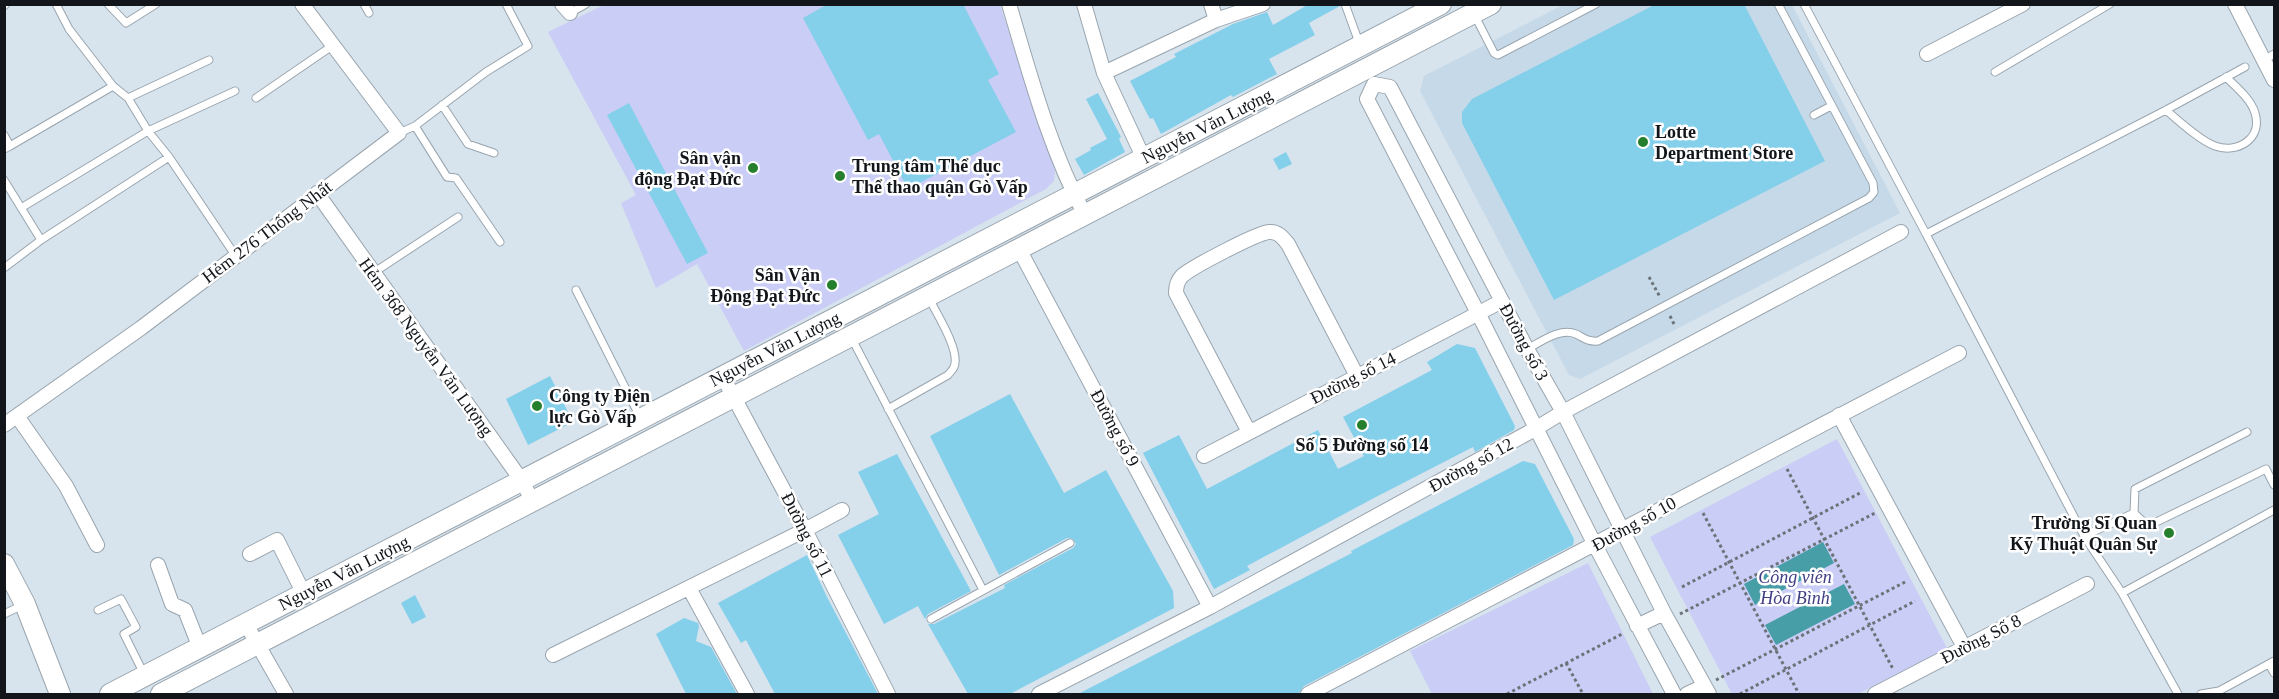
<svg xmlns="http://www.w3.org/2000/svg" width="2279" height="699" font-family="Georgia,serif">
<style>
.built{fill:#c6d9e8}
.green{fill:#cacdf6}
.water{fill:#489ea6}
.building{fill:#84cfea}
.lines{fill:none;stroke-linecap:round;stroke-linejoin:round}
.lane-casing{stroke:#99a5ae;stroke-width:9}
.street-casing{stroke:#99a5ae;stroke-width:16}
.secondary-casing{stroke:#99a5ae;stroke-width:22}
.path{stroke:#6b7379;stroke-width:3;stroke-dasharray:3 3;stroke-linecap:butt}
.lane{stroke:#fff;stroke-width:7}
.street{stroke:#fff;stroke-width:14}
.secondary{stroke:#fff;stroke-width:20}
.poi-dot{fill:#267f2d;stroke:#fff;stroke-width:2}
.labels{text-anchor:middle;stroke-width:5;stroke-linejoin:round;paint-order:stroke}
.street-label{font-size:18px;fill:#12161a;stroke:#fff}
.poi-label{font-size:18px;font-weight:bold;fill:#12161a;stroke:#fff;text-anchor:start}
.park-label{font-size:18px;font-style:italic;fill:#413f84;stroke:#fff}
</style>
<rect width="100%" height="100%" fill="#d7e3ed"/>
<path class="built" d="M1563,5h229l108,208 -320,166 -11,-4 -149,-284 4,-15z"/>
<path class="green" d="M604,5h396l55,166 -1,10 -8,8 -302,162 -47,-87 -41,24 -35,-85 15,-8 -88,-163z
M1837,439l110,209 -89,46h-126l-82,-157z
M1588,563l65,131h-221l-22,-43z"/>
<path class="water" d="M1823,542l11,21 -79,42 -11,-21z
M1844,584l11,20 -79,41 -11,-20z"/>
<path class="building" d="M828,4h135l36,70 -11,6 28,52 -108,57 -29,-55 -11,6 -65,-122z
M1309,4l31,2 -31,17 6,12 -46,24 8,15 -44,23 -2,-2 -70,39 -8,-16 -3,1 -20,-38 46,-24 -2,-3 59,-30 34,-12 6,13z
M1656,4h88l81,157 -271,139 -92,-177v-11l10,-13z
M1098,93l23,44 -2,2 6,13 -41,23 -9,-16 16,-9 -1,-2 17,-9 -21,-40z
M629,103l79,150 -21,11 -80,-149z
M1286,152l6,12 -13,6 -6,-11z
M1457,344l18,4 40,78 -1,4 -39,22 -2,-5 -99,51 -127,68 3,4 -36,19 -71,-136 36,-18 28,54 111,-59 20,39 26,-13 -21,-39 89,-47 -5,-8z
M550,376l23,46 -45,23 -22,-46z
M1010,394l54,99 42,-23 67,121 1,17 -164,86h-42l-40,-70h6l71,-36 -1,-3 69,-37 3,-4 -3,-5 -6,-1 -68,37 -69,-139z
M897,454l74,137 -43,23 -3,5 -7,-13 -34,18 -46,-89 41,-21 -21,-42z
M1523,461l12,3 39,75 -1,6 -269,141 -5,7 -221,1 274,-141 -1,-2z
M807,555l20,42 51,97h-103l-29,-54 -5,3 -23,-40z
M415,595l11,22 -14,7 -11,-21z
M684,618l14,5 1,3 -3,15 15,6 26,47h-51l-30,-60z"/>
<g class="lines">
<defs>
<path id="lane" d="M56,4l13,25 44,57 15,12 20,33 21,26 66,98
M108,4l18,19 30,-19
M364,4l5,9
M1345,4l12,33v9
M1804,4l122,230
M4,6l2,-2
M570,13l16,-9
M1475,16l19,37 4,2 98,-51
M2264,60l10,-6
M1995,72l115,-68
M128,98l81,-38
M256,98l76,-52
M442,105l26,39 26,9
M2166,110c13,11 33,30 49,36 22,8 48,-7 40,-33 -4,-14 -19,-26 -29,-36
M1814,115l17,-9
M415,126l71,-54 42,-26 -22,-42
M399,133l16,-7 32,51 9,1 44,64
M4,135l6,11 -6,3
M10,146l103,-60
M4,180l37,60
M21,208l127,-77 87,-40
M4,268l37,-28 128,-83
M373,273l85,-56
M576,290l64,127
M851,337l132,253
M1527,349c14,-7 33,-22 49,-15 8,4 12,8 22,7l271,-143 5,-6 -1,-9 -95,-179
M888,409l60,-34c2,-3 5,-5 6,-8 7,-16 -18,-54 -25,-69
M2247,432l-112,57 -1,24 14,13 118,-57 8,16
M2084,536l50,-23
M2122,593l152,-83
M98,610l23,-11 15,28 -12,7 20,40
M4,614l19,-9
M931,619l139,-76
M2269,664l5,9
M2178,694l-56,-101 -38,-57 -158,-302 240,-124 79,-43
M2201,694l18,-3
M2220,694l-1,-3 55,-30"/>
<path id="street" d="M562,4l8,9
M1009,4c21,71 41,146 76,211
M1084,4l20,69 40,86
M2235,4l39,76
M1216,20l47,-16
M1927,54l96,-50
M1104,73l112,-53 -5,-16
M1374,84l16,3 137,262 36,63 101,201 45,81
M1374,84l-7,15 111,214 117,232 79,149
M317,193l205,288 11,21
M1019,249l191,358
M723,377l82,153 83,164
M1839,415l125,232
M17,416l49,70 31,59
M4,425l137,-97 258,-195 -97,-129
M1249,432l-73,-139c0,-7 1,-12 6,-17 10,-9 75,-43 87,-44 9,-1 14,6 19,12l69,132
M1204,456l298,-155
M250,554l27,-14 27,54
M158,565l14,39 13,6 15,38
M689,588l58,106
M246,624l40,70
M1637,626l27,-13
M553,655l252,-125 37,-20
M1039,694l171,-87 325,-178 28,-17 338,-180
M1308,694l651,-341
M1687,694l17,-8
M1875,694l212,-110"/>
<path id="secondary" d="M4,564l21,40 35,90
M110,694l1331,-690
M161,694l1330,-690"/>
</defs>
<use href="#lane" class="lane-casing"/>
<use href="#street" class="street-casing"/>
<use href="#secondary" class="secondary-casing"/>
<path class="path" d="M1649,277l11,20
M1670,316l4,8
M1787,469l106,200
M1703,513l96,181
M1682,587l178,-94
M1680,614l197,-102
M1566,663l17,31
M1716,680l189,-98
M1507,694l117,-61
M1740,694l175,-93"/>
<use href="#lane" class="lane"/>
<use href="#street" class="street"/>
<use href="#secondary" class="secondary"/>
</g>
<g class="poi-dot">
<circle cx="1643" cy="142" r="6"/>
<circle cx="753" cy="168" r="6"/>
<circle cx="840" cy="176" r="6"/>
<circle cx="832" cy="285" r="6"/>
<circle cx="537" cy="406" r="6"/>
<circle cx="1362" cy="425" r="6"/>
<circle cx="2169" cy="533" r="6"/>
</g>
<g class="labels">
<g class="street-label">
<text transform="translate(1207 126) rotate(-27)" y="6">Nguyễn Văn Lượng</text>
<text transform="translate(267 232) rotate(-37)" y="6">Hẻm 276 Thống Nhất</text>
<text transform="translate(1524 342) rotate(62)" y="6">Đường số 3</text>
<text transform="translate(426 347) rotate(54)" y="6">Hẻm 368 Nguyễn Văn Lượng</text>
<text transform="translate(775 349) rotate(-27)" y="6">Nguyễn Văn Lượng</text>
<text transform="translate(1353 378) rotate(-27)" y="6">Đường số 14</text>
<text transform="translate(1115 428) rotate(62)" y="6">Đường số 9</text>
<text transform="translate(1471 465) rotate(-29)" y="6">Đường số 12</text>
<text transform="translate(1634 524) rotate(-29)" y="6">Đường số 10</text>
<text transform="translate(807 535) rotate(63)" y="6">Đường số 11</text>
<text transform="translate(344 573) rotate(-27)" y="6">Nguyễn Văn Lượng</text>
<text transform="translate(1981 639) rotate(-27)" y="6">Đường Số 8</text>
</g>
<g class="poi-label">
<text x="1655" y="138">Lotte<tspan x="1655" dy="21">Department Store</tspan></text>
<text x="741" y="164" text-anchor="end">Sân vận<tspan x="741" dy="21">động Đạt Đức</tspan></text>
<text x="852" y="172">Trung tâm Thể dục<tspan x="852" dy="21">Thể thao quận Gò Vấp</tspan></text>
<text x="820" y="281" text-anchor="end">Sân Vận<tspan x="820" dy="21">Động Đạt Đức</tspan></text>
<text x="549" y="402">Công ty Điện<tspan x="549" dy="21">lực Gò Vấp</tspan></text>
<text x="1362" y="451" text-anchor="middle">Số 5 Đường số 14</text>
<text x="2157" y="529" text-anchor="end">Trường Sĩ Quan<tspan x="2157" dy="21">Kỹ Thuật Quân Sự</tspan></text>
</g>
<g class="park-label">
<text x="1795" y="583">Công viên<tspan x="1795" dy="21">Hòa Bình</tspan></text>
</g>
</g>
<rect width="2279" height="699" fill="none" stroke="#12161a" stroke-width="12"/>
</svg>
